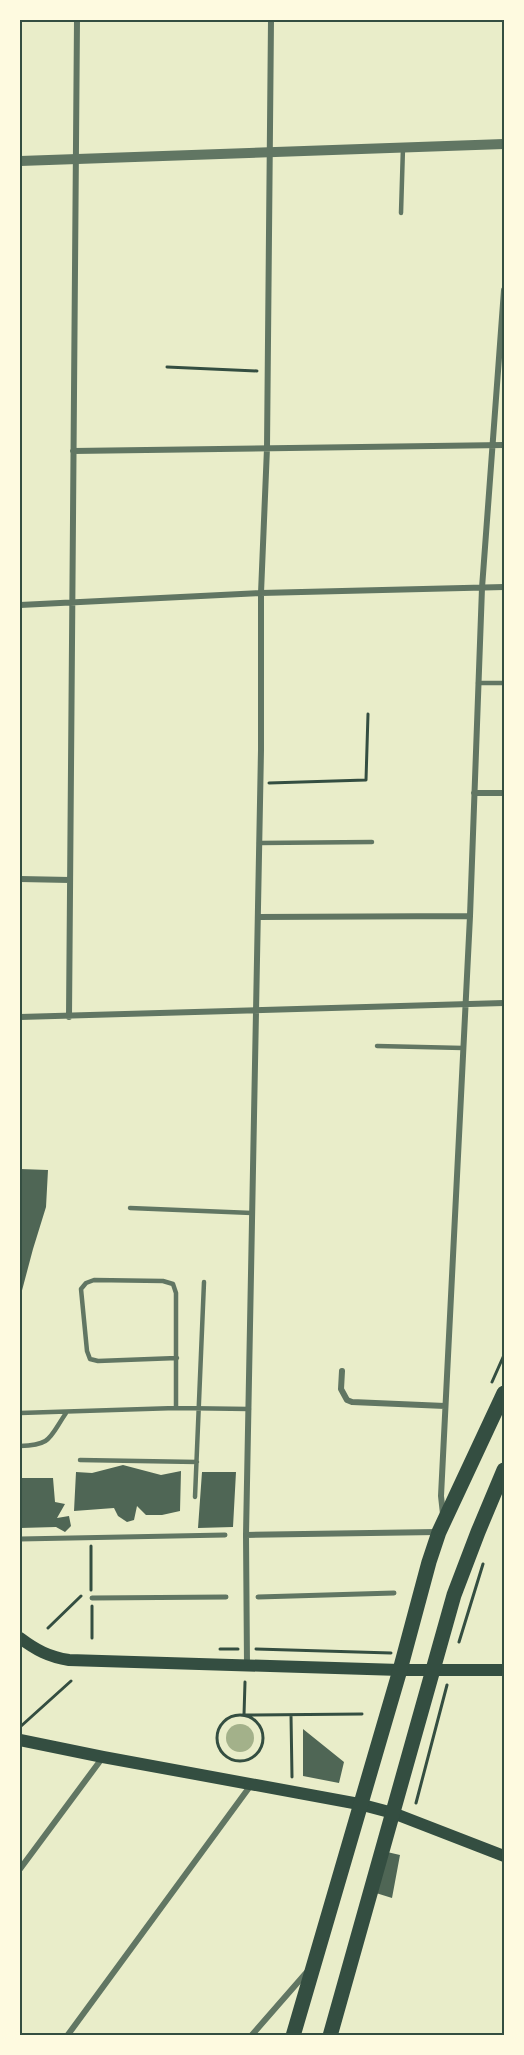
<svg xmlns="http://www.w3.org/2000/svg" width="524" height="2055" font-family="'Titillium Web',sans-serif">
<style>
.water{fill:#a3b18a}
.building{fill:#4f6655}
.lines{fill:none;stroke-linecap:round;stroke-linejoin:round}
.path{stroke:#344e41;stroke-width:3}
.service{stroke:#617663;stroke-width:4.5}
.pedestrian{stroke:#617663;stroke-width:5}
.minor{stroke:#617663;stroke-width:6}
.tertiary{stroke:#617663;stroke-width:10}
.secondary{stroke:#344e41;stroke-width:12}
.primary{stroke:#344e41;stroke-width:15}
.neatline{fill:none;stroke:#344e41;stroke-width:2}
</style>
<rect width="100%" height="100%" fill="#e9edc9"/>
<path class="water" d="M226 1738a14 14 0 1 1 28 0a14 14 0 1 1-28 0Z"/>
<path class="building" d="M20,1169l28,1 -2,37 -13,42 -13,49z
M123,1465l38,10 20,-4 -1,40 -18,4h-16l-9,-9 -3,14 -7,2 -9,-6 -4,-8 -40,3 2,-39 16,1z
M202,1472h34l-3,55 -35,1z
M20,1478h33l2,24 10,2 -8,14 12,-2 2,10 -6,6 -9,-5 -36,1z
M303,1729l41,33 -5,21 -36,-7z
M387,1852l13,3 -8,43 -16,-5z"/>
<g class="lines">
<path class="path" d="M167,367l90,4
M269,783l97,-3 2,-66
M492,1382l12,-27
M91,1546v44
M92,1606v32
M48,1628l33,-32
M459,1642l24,-78
M220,1649h18
M256,1649l135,4
M245,1682l-1,33 118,-1
M217 1738a23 23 0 1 1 46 0a23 23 0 1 1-46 0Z
M291,1715l1,62
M20,1727l51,-46
M416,1803l31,-118"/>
<path class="service" d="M401,213l2,-66
M478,683h26
M259,843l113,-1
M377,1046l86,2
M130,1208l122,5
M176,1408v-115l-3,-9 -10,-3 -69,-1 -8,3 -5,6 6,62 3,8 8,2 79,-3
M20,1413l156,-5 73,1
M20,1446c32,-1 29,-8 46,-33
M80,1460l117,2
M195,1497l9,-215"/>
<path class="pedestrian" d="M20,1539l205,-4
M258,1597l136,-4
M92,1598l134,-1"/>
<path class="minor" d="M73,451l431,-6
M20,605l241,-12 243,-6
M474,793h30
M20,879l50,1
M258,917l212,-1
M20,1017l484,-14
M69,1017l8,-997
M342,1371l-1,18 6,11 5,2 93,4
M443,1514l-2,-18 29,-580 12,-328 22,-298
M246,1535l191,-3
M247,1665l-1,-130 15,-785v-157l6,-145 4,-428
M20,1869l83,-112
M67,2036l184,-251
M251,2036l55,-63"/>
<path class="tertiary" d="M20,161l484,-17"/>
<path class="secondary" d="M20,1638c16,12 29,19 49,22l331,10h104
M20,1740l83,17 256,47 34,9 111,43"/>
<path class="primary" d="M293,2036l107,-366 29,-108 10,-30 65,-139
M330,2036l124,-441 24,-63 26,-62"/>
</g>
<rect width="524" height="2055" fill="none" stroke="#fefae0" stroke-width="42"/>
<rect x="21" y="21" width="482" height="2013" class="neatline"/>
</svg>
